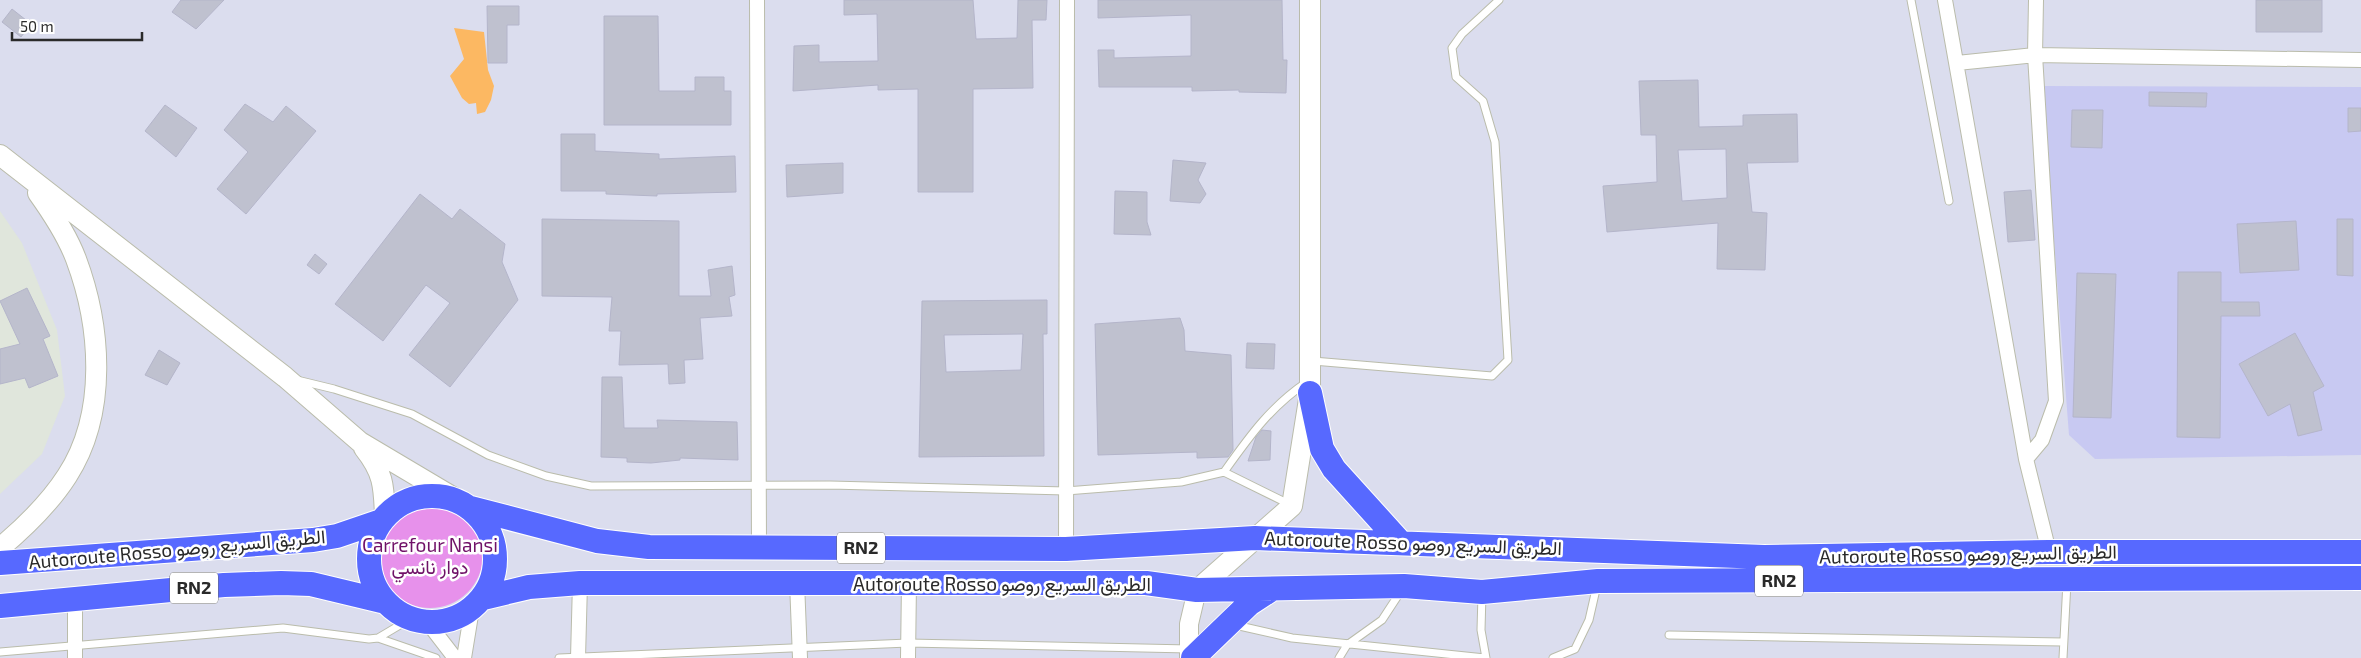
<svg xmlns="http://www.w3.org/2000/svg" width="2361" height="658" font-family="'Exo 2',Vazirmatn,sans-serif">
<style>
.industrial{fill:#e0e6dc}
.education{fill:#c8c9f2}
.green{fill:#e791eb}
.water{fill:#fcb862}
.building{fill:#bfc1cf;stroke:#b4b5ca;fill-rule:evenodd}
.lines{fill:none;stroke-linecap:round;stroke-linejoin:round}
.service-casing{stroke:#babcab;stroke-width:9}
.minor-casing{stroke:#babcab;stroke-width:16}
.tertiary-casing{stroke:#babcab;stroke-width:20}
.secondary-casing{stroke:#babcab;stroke-width:22}
.trunk-casing{stroke:#fff;stroke-width:26}
.service{stroke:#fff;stroke-width:7}
.minor{stroke:#fff;stroke-width:14}
.tertiary{stroke:#fff;stroke-width:18}
.secondary{stroke:#fff;stroke-width:20}
.trunk{stroke:#5769ff;stroke-width:24}
.labels{text-anchor:middle;stroke-width:5;stroke-linejoin:round;paint-order:stroke}
.shield{fill:#fff;stroke:#6a6a6a;stroke-width:1}
.shield-label{font-size:18px;font-weight:bold;fill:#2a2a2a}
.street-label{font-size:19px;fill:#2a2a2a;stroke:#fff}
.park-label{font-size:19px;fill:#701268;stroke:#fff}
</style>
<rect width="100%" height="100%" fill="#dbddee"/>
<path class="industrial" d="M0,211l22,32 35,87 8,66 -23,58 -42,40z"/>
<path class="education" d="M2042,86l319,1v368l-266,4 -26,-24z"/>
<path class="green" d="M377 555a53 53 0 1 1 106 0a53 53 0 1 1-106 0Z"/>
<path class="water" d="M454,28l30,4 4,38 6,16 -3,14 -6,12 -8,2 -1,-11 -7,1 -7,-6 -12,-22 14,-17z"/>
<path class="building" d="M181,0h43l-28,29 -24,-17z
M844,0h129l3,39 41,-1 1,-38h29l-1,20h-14l1,68 -60,1v103h-55v-103l-40,1v-5l-85,6 1,-45 25,-1v17l59,-1 -1,-47 -33,1z
M1098,0h184l1,60h4l-1,33 -47,-1v-2l-47,1v-4h-93l-1,-37h16v8l77,-2v-41l-93,3z
M2256,0h66v32h-66z
M487,6h32v19h-12v38h-19z
M12,9l19,15 -10,13 -19,-15z
M604,16h54l1,75h36v-14h29v14h7v34h-127z
M1698,80l1,47 44,-1v-11l54,-1 1,48 -51,1 5,49 15,1 -2,57 -48,-1 1,-46 -111,9 -4,-46 54,-4 -1,-47h-15l-2,-54zM1726,149l1,49 -45,3 -4,-51z
M2149,92l58,1 -1,14 -57,-1z
M245,104l28,18 13,-16 30,25 -70,83 -29,-25 31,-37 -24,-22z
M165,105l32,23 -21,29 -31,-26z
M2348,108h13v23l-13,1z
M2072,110h31l-1,38 -31,-1z
M561,134h34v17l64,3v5l76,-3 1,36 -79,2v2l-51,-2v-3h-45z
M1173,160l33,3 -8,17 8,14 -6,9 -30,-2z
M843,163v30l-56,4 -1,-32z
M2031,190l4,50 -27,2 -4,-50z
M1115,191l32,1v30l4,13 -37,-1z
M420,194l32,25 8,-10 45,35 -3,18 16,38 -68,87 -41,-32 41,-52 -24,-18 -43,56 -48,-37z
M542,219l137,2v75h32l-3,-26 24,-4 3,29 -6,2 3,19 -32,2 3,41 -19,1 1,23 -16,1 -1,-20 -49,1 2,-34h-12l3,-34 -70,-1z
M2337,219h16v57l-16,-1z
M2296,221l3,49 -59,3 -3,-49z
M315,254l12,10 -8,10 -12,-9z
M2178,272h43v30h38l1,14h-39l-1,122 -43,-1z
M2077,273l39,1 -5,144 -38,-1z
M27,288l23,48 -7,3 15,37 -29,12 -4,-10 -25,6v-35l20,-5 -20,-43z
M1047,300v34h-4l1,122 -125,1 3,-156zM1023,334l-2,36 -75,2 -2,-37z
M1180,318l4,12 1,21 46,4 2,95 -5,7 -31,1v-6l-99,3 -3,-131z
M2295,333l29,53 -11,6 9,38 -24,6 -8,-32 -22,12 -29,-52z
M1247,343l28,1 -1,25 -28,-1z
M159,350l21,13 -13,22 -22,-10z
M602,377h20l2,51h34l-1,-8 80,2 1,38 -58,-2v2l-29,3 -24,-1v-4l-26,-1z
M1262,430l9,1 -1,29 -22,1 8,-24z"/>
<g class="lines">
<defs>
<path id="service" d="M1911,0l38,201
M1313,361l179,15 16,-16 -13,-218 -12,-41 -27,-24 -4,-29 10,-14 37,-34
M297,380l37,9 78,25 76,41 58,21 45,10 239,-1 236,6 115,-9 43,-10c25,-35 46,-65 83,-90
M1224,472l67,33
M1482,594l-1,36 5,28
M1235,625l57,13 193,20
M1669,635l394,7
M378,638l58,20
M0,652l283,-24 86,11 9,-1 32,-19
M559,658l349,-15 281,6
M1339,658l8,-13 35,-25 19,-29
M1553,658l22,-9 14,-29 8,-35
M2063,658l4,-76"/>
<path id="minor" d="M757,0l2,548
M1945,0l81,459 23,93
M1957,63l78,-8 326,5
M2026,459l16,-19 14,-39 -21,-346 1,-55
M1066,549l1,-549
M797,582l3,76
M75,599v59
M428,623l27,35
M464,658l8,-49
M578,658l2,-75
M908,658l1,-75"/>
<path id="tertiary" d="M1189,658v-34l8,-34"/>
<path id="secondary" d="M0,155l285,222 75,65 101,60
M364,448c19,24 20,37 21,68
M0,548c25,-21 49,-44 67,-72 41,-63 34,-150 9,-217 -9,-24 -23,-45 -38,-66
M1197,590l95,-84 18,-113v-393"/>
<path id="trunk" d="M1310,393l12,56 12,20 66,73
M369 559a63 63 0 1 1 126 0a63 63 0 1 1-126 0Z
M471,508l126,33 52,6 417,2 189,-11 509,19 285,-5h312
M0,563l313,-23 24,-4 44,-15
M483,598l46,-11 51,-4h566l51,7 207,-4 78,6 116,-11 763,-3
M0,606l224,-21 57,-2 30,1 75,18
M1193,658l56,-54 23,-15"/>
</defs>
<use href="#service" class="service-casing"/>
<use href="#minor" class="minor-casing"/>
<use href="#tertiary" class="tertiary-casing"/>
<use href="#secondary" class="secondary-casing"/>
<use href="#trunk" class="trunk-casing"/>
<use href="#service" class="service"/>
<use href="#minor" class="minor"/>
<use href="#tertiary" class="tertiary"/>
<use href="#secondary" class="secondary"/>
<use href="#trunk" class="trunk"/>
</g>
<g class="labels">
<g class="shield">
<rect x="837" y="532.5" width="48" height="31" rx="4"/>
<rect x="1755" y="565.5" width="48" height="31" rx="4"/>
<rect x="170" y="572.5" width="48" height="31" rx="4"/>
</g>
<g class="shield-label">
<text x="861" y="554">RN2</text>
<text x="1779" y="587">RN2</text>
<text x="194" y="594">RN2</text>
</g>
<g class="street-label">
<text transform="translate(1413 543) rotate(2)" y="7">Autoroute Rosso الطريق السريع روصو</text>
<text transform="translate(177 549) rotate(-5)" y="7">Autoroute Rosso الطريق السريع روصو</text>
<text transform="translate(1968 554) rotate(-1)" y="7">Autoroute Rosso الطريق السريع روصو</text>
<text x="1002" y="591">Autoroute Rosso الطريق السريع روصو</text>
</g>
<g class="park-label">
<text x="430" y="552">Carrefour Nansi<tspan x="430" dy="22">دوار نانسي</tspan></text>
</g>
</g>
<path d="M12 32v8h130v-8" fill="none" stroke="#2a2a2a" stroke-width="2.5"/>
<text x="20" y="32" font-size="15" fill="#2a2a2a" stroke="#ffffff" stroke-width="4" paint-order="stroke">50 m</text>
</svg>
